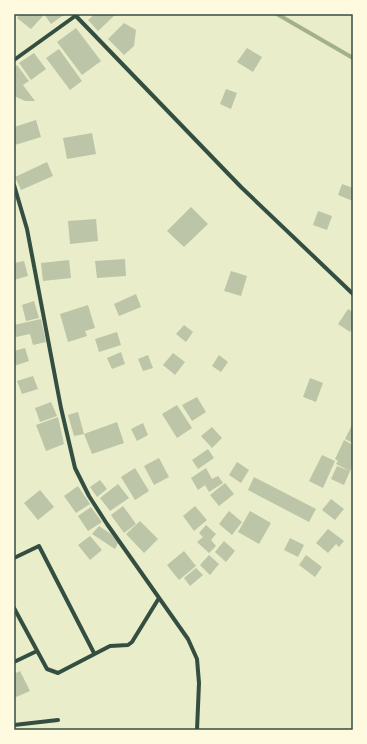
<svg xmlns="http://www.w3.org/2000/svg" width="367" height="744" font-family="Poppins,sans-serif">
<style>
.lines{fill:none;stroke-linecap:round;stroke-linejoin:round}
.stream{stroke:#a3b18a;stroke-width:4}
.building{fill:#bcc5a7}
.minor{stroke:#344e41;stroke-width:4}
.neatline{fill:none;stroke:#344e41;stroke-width:1.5}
</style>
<rect width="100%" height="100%" fill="#e9edc9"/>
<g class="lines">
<path class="stream" d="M277,14l76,44"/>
</g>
<path class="building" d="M20,14h20l3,2 -12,13 -14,-11z
M44,14h21l-14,10z
M95,14h21l-18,17 -10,-11z
M124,23l12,7 -2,16 -10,9 -16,-16z
M76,28l25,33 -19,14 -25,-33z
M247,48l15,9 -9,15 -16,-10z
M59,49l23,32 -12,9 -24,-32z
M34,53l12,16 -15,11 -12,-17z
M17,65l12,16 -6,4 12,16h-10l-11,-5v-29z
M226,89l11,4 -6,16 -11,-5z
M36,120l5,17 -26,8 -1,-18z
M92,133l4,21 -29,5 -4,-21z
M47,162l6,14 -32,14 -6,-13z
M342,184l11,4v13l-15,-6z
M191,207l17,17 -24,23 -17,-16z
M318,211l14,5 -5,14 -14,-5z
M96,219l2,22 -28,3 -2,-23z
M125,259l1,17 -29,2 -2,-17z
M69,260l2,18 -28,3 -2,-18z
M24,261l4,15 -14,4v-17z
M231,271l16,5 -6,20 -17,-5z
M136,294l5,13 -22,9 -5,-12z
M34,301l5,17 -13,3 -4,-16z
M88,305l7,23 -10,3 2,5 -19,6 -8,-28z
M348,309l5,3v16l-3,4 -12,-8z
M41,319l5,23 -13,3 -3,-11 -14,3 -2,-12z
M184,325l9,7 -7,10 -10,-8z
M117,332l4,13 -22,7 -4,-13z
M25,348l4,13 -15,5v-15z
M121,352l4,12 -13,5 -5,-11z
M173,353l12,9 -10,13 -12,-10z
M148,355l5,13 -10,3 -5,-12z
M219,355l9,7 -7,10 -9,-6z
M33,376l5,13 -16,5 -5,-13z
M310,378l13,5 -7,19 -13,-5z
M197,397l9,15 -14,9 -10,-16z
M51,402l6,14 -17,6 -5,-14z
M177,405l15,23 -15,10 -15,-24z
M78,412l6,22 -10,2 -6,-21z
M58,417l6,27 -18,7 -10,-26z
M117,422l7,21 -32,11 -8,-20z
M143,423l5,12 -11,6 -6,-12z
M353,423v20l-8,-4z
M212,427l10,11 -10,10 -11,-12z
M344,440l9,5v20l-3,6 -14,-7 2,-3 -3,-2z
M208,449l6,9 -16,11 -6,-9z
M322,455l13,6 -12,27 -14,-7z
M159,458l10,19 -15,8 -10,-19z
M237,462l12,8 -8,13 -12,-8z
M337,466l13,5 -6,14 -13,-6z
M135,468l14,23 -14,9 -14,-23z
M206,468l6,11 6,-3 5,7 -14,9 -4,-7 -7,5 -7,-12z
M254,477l62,32 -7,13 -61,-32z
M100,480l7,9 -10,8 -7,-10z
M225,483l9,11 -15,12 -9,-11z
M118,484l11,14 -19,13 -10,-13z
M78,486l12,18 -14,9 -12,-17z
M40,490l14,17 -16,13 -14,-17z
M331,499l13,10 -9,11 -13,-10z
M123,506l13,18 -12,9 -13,-18z
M195,506l12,14 -13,11 -11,-15z
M91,507l11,15 -14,9 -10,-15z
M229,511l13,11 -10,13 -13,-11z
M250,511l21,12 -12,21 -21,-12z
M140,521l18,18 -14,14 -18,-19z
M206,525l10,9 -5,6 5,6 -7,7 -12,-11 6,-5 -4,-4z
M99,526l12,8 7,9 -3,6 -23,-15z
M328,529l16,12 -5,6 -3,-3 -8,9 -12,-10z
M90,536l12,14 -12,10 -12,-15z
M290,538l14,7 -6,12 -14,-7z
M224,541l11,10 -9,11 -11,-10z
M184,551l12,15 -17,14 -12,-15z
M209,555l10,9 -9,11 -10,-10z
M306,555l16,12 -7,10 -16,-12z
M196,568l7,7 -13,11 -6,-8z
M20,671l10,20 -16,7v-24z"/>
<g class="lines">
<path class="minor" d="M74,14l167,173 112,107
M14,60l64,-46
M14,185l13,44 34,179 14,60 14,28 18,28 81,115 9,20 2,24 -2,47
M14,558l25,-12 55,107
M14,608l33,61 11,4 52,-27 18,-1 4,-3 27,-44
M14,662l23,-11
M14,725l44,-5"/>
</g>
<rect width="367" height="744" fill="none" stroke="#fefae0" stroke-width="30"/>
<rect x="15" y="15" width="337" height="714" class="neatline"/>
</svg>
